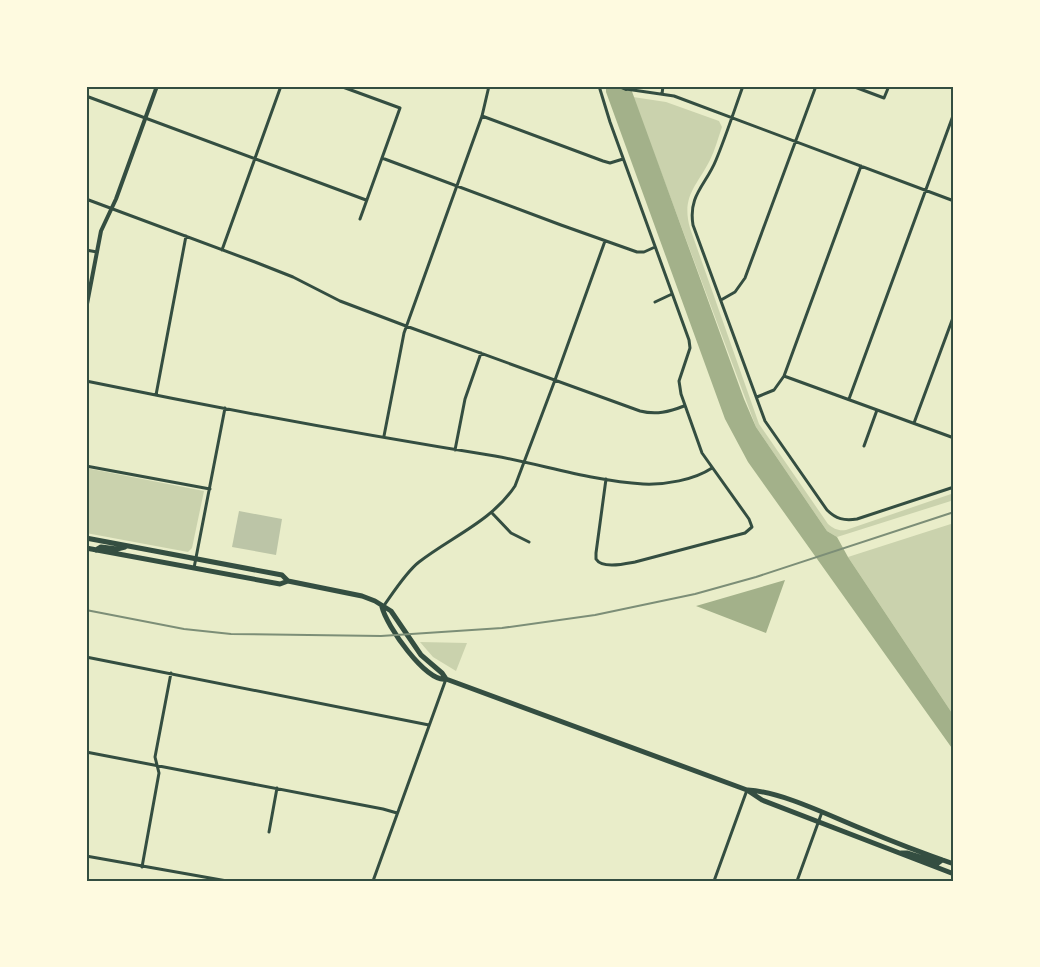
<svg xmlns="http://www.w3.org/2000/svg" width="1040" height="967" font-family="'Roboto Condensed',sans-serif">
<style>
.green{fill:#cad2ad}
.water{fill:#a3b18a}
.building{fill:#bcc5a7}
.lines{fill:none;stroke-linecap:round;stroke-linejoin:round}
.minor{stroke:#344e41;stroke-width:3}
.tertiary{stroke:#344e41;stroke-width:4}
.primary{stroke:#344e41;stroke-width:5}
.rail{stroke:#7c8e77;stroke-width:2}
.neatline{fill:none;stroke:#344e41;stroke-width:2}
</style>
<rect width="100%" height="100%" fill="#e9edc9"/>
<path class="green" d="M633,97l33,5 53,19 3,6c-4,11 -7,23 -12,33 -13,26 -29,36 -20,68l69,196 69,100c6,5 10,7 18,6l108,-37v7l-117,37 -10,-6 -71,-104z
M86,468l118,23 -12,57 -4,4 -102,-19z
M954,523v193l-106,-159z
M420,642l47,1 -11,28 -23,-14z"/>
<path class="water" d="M606,86h24l114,313 12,28 71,104 10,6 11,20 106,159v35l-206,-289 -23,-43 -119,-327z
M785,580l-19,53 -70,-27z"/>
<path class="building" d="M239,511l43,8 -6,36 -44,-8z"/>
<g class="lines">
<path class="minor" d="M340,86l60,22 -40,111
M599,86l11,36 79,218 1,8 -11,33 2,13 21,59 47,66 3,8 -7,6 -110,29c-11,2 -33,7 -39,-3v-6l10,-74
M743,86c-9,25 -17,50 -27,74 -10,25 -28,35 -23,65l72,196 62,89c9,9 17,11 30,9l97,-32
M852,86l32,12 5,-12
M626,89l48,7 280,105
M662,94l1,-8
M86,96l280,104
M482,116l121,45 7,2 13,-4
M382,158l179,67 76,27h7l11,-5
M86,199l169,63 38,15 47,24 66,25 234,85c16,4 29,1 44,-5
M86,250l11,2
M222,250l59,-164
M721,300l14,-8 10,-14 71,-192
M655,302l17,-8
M784,376l170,62
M86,381c136,28 272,53 409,75 49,9 98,25 148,28 22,1 51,-4 69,-16
M156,395l30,-159
M757,397l17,-7 10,-14 77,-210
M849,399l105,-286
M914,423l40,-108
M384,436l20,-103 78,-217 7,-30
M864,446l13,-36
M455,450l10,-51 16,-46
M86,466l124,23
M492,513l19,20 18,9
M194,568l31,-160
M383,607c10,-14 23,-35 36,-45 32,-25 73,-41 96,-76l40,-106 50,-139
M86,657l343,68
M86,752l297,57 14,4
M269,832l8,-44
M86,856l141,25
M142,867l17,-94 -4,-16 16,-84
M373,881l73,-202
M714,881l33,-91
M797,881l25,-69"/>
<path class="tertiary" d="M619,86l7,3
M86,309l15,-78 15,-32 41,-113"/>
<path class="primary" d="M86,538l196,37 6,6 74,15 13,5 16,10 30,44 21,18 4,6
M86,548l194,36 8,-3
M96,550l5,-3 16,2 8,-2
M382,607c4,18 44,76 64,72l301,111 15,10 192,74
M748,790c34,2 80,25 112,38 31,13 62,25 94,36
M901,853h6l31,10 4,-3"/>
<path class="rail" d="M86,610l98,19 47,5 150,2 121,-8 93,-13 100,-21 61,-17 198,-65"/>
</g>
<rect width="1040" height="967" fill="none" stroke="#fefae0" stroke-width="175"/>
<rect x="88" y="88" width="864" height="792" class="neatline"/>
</svg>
